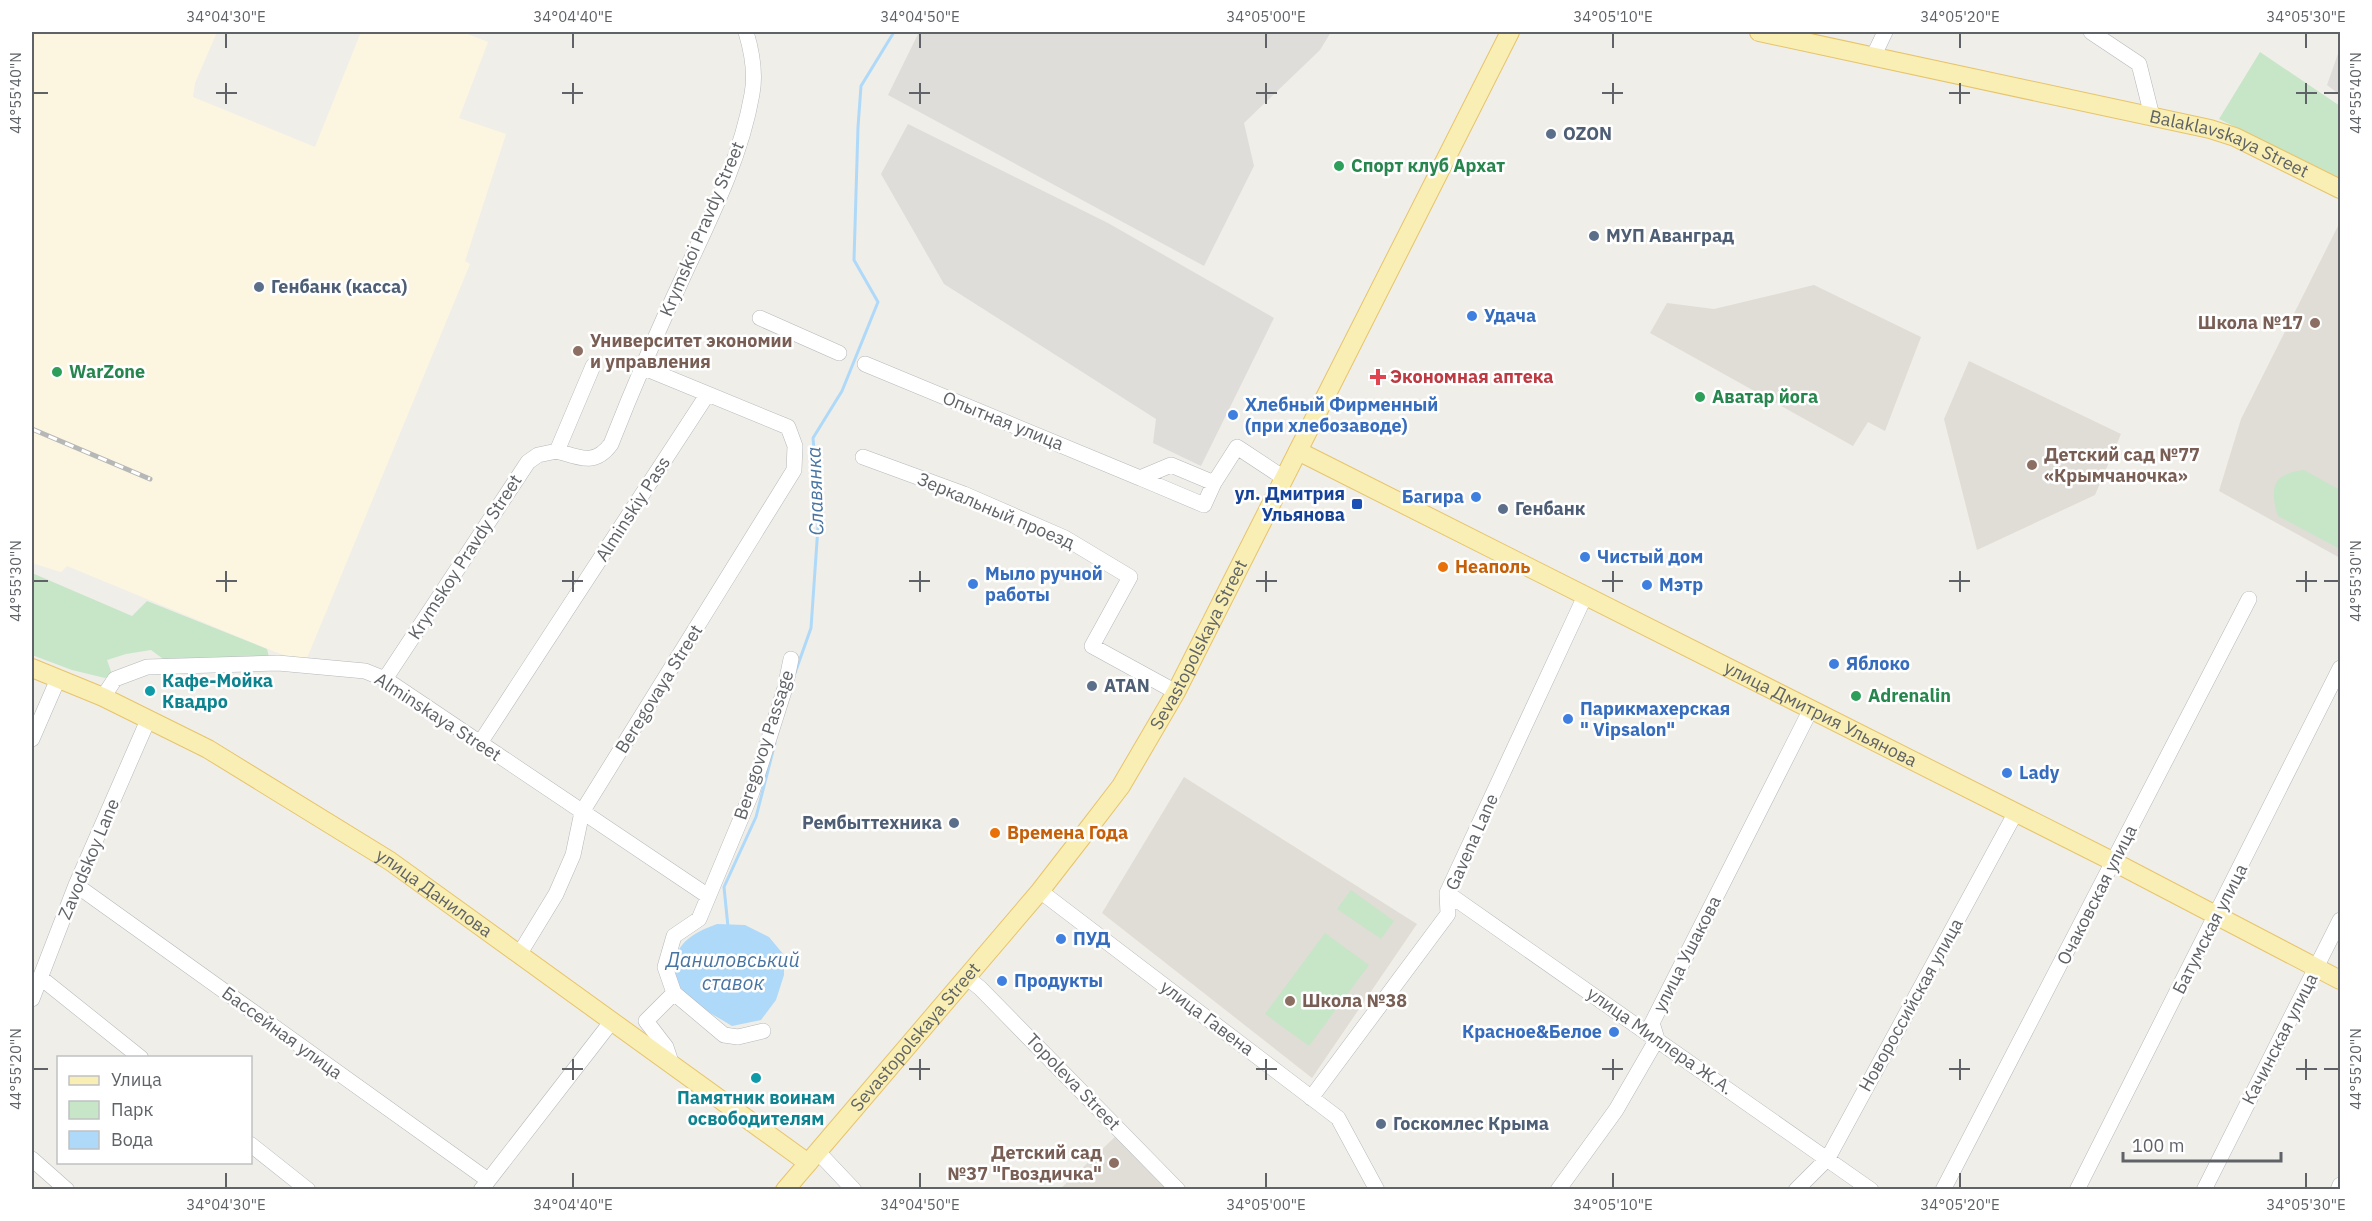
<svg xmlns="http://www.w3.org/2000/svg" width="2372" height="1221" font-family="'IBM Plex Sans',sans-serif">
<style>
.commercial{fill:#fcf6e1}
.industrial{fill:#dfddda}
.education{fill:#e0ddd6}
.green{fill:#c7e5c7}
.water{fill:#afd9f9}
.lines{fill:none;stroke-linecap:round;stroke-linejoin:round}
.stream{stroke:#afd9f9;stroke-width:3}
.minor-casing{stroke:#b5b8bb;stroke-width:16}
.major-casing{stroke:#e7c46a;stroke-width:20}
.minor{stroke:#fff;stroke-width:15}
.major{stroke:#f9eeb4;stroke-width:18}
.rail-casing{stroke:#b6b7b7;stroke-width:5}
.rail{stroke:#fff;stroke-width:3;stroke-dasharray:9;stroke-linecap:butt}
.ticks{fill:none;stroke:#5f6367;stroke-width:2}
.service-dot{fill:#5c6f8a;stroke:#fff;stroke-width:2}
.leisure-dot{fill:#2e9e5b;stroke:#fff;stroke-width:2}
.shop-dot{fill:#3f7fe0;stroke:#fff;stroke-width:2}
.education-dot{fill:#8d6e63;stroke:#fff;stroke-width:2}
.health-dot{fill:#e0444e;stroke:#fff;stroke-width:2}
.transit-dot{fill:#1a4fb4;stroke:#fff;stroke-width:2}
.food-dot{fill:#e8710a;stroke:#fff;stroke-width:2}
.culture-dot{fill:#0f9aa8;stroke:#fff;stroke-width:2}
.labels{text-anchor:middle;stroke-width:5;stroke-linejoin:round;paint-order:stroke}
.service-label{font-size:18px;font-weight:bold;fill:#4e5e75;stroke:#fff;text-anchor:start}
.street-label{font-size:18px;fill:#5f6367;stroke:#fff}
.leisure-label{font-size:18px;font-weight:bold;fill:#27864d;stroke:#fff;text-anchor:start}
.shop-label{font-size:18px;font-weight:bold;fill:#366cbe;stroke:#fff;text-anchor:start}
.education-label{font-size:18px;font-weight:bold;fill:#785e54;stroke:#fff;text-anchor:start}
.health-label{font-size:18px;font-weight:bold;fill:#be3a42;stroke:#fff;text-anchor:start}
.transit-label{font-size:18px;font-weight:bold;fill:#164399;stroke:#fff;text-anchor:end}
.food-label{font-size:18px;font-weight:bold;fill:#c56008;stroke:#fff;text-anchor:start}
.culture-label{font-size:18px;font-weight:bold;fill:#0d838f;stroke:#fff;text-anchor:start}
.water-label{font-size:20px;font-style:italic;fill:#4874a2;stroke:#fff}
.neatline{fill:none;stroke:#5f6367;stroke-width:2}
.ticks-label{font-size:15px;text-anchor:middle;fill:#5f6367}
</style>
<rect width="100%" height="100%" fill="#f0eee8"/>
<path class="commercial" d="M32,32h185l-22,51 -2,14 122,50 46,-115h101l26,10 -29,76 47,16 -41,127 5,3 -163,394 -13,1 -26,-10 -201,-83 -6,6 -29,-9z"/>
<path class="industrial" d="M919,32h412l-11,18 -76,73 10,43 -50,100 -316,-171z
M2340,48v47l-13,-10z
M908,124l200,99 166,95 -73,148 -48,-23 3,-24 -212,-135 -63,-110z"/>
<path class="education" d="M2338,226l2,1v331l-121,-67 22,-72z
M1814,285l107,52 -36,94 -17,-9 -15,24 -203,-113 17,-30 47,6z
M1969,361l152,73 -26,61 -118,55 -33,-131z
M1184,777l233,147 -105,154 -210,-165z
M1116,1136l50,53 -107,1z"/>
<path class="green" d="M2260,52l80,54v72l-121,-59z
M2304,470l36,20v59l-62,-33c-9,-29 -5,-42 26,-46z
M32,573l100,43 15,-15 120,48 2,8 -99,7 -19,-14 -25,4 -19,6 5,14 -7,4 -33,-8 -40,-15z
M1351,890l43,31 -13,18 -44,-30z
M1325,933l44,32 -60,81 -44,-32z"/>
<path class="water" d="M717,924l28,1 24,12 15,18v20l-8,25 -15,20 -29,6c-18,-11 -40,-22 -53,-40 -2,-3 -3,-9 -4,-13 -5,-28 20,-41 42,-49z"/>
<g class="lines">
<path class="stream" d="M795,673l16,-45 8,-116 -6,-74 29,-47 36,-89 -24,-42 4,-133 3,-41 33,-54
M728,927l-4,-40 32,-70 19,-74"/>
<defs>
<path id="minor" d="M2091,32l48,32 13,52
M1874,55l11,-23
M760,318l79,35
M865,364l275,114 31,-13 43,18 23,-36 47,31
M593,366l-36,85c23,7 38,15 54,-7 22,-56 46,-112 72,-167 27,-58 58,-119 69,-183 4,-21 0,-42 -6,-62
M863,457l101,37 101,44 65,39 -38,69 84,46
M1140,478l64,27 10,-22
M385,679l143,-217 10,-7 19,-4
M103,697l12,-18 32,-12 131,-4 87,8 20,8 323,217
M32,739l26,-60
M480,743l227,-348
M76,885l412,295
M1040,891l298,227 39,72
M1447,893l424,297
M520,953l36,-59 17,-39 9,-43 212,-342 1,-24 -7,-19 -146,-60
M966,977l14,11 198,202
M41,978l100,80
M674,993l-9,-26 9,-31 25,-17 53,-127 33,-104 6,-29
M32,999l44,-114 72,-165
M672,1065l-6,-18 -20,-26 28,-28 50,42 14,2 25,-6
M1311,1098l137,-184 -1,-21 138,-297
M250,1144l58,46
M818,1152l36,38
M32,1159l35,31
M481,1190l131,-169
M1558,1190l58,-80 41,-71 -5,-16 159,-314
M1796,1190l32,-32 188,-346
M1943,1190l306,-591
M2077,1190l263,-522
M2204,1190l136,-270
M2338,1190l2,-5"/>
<g id="major">
<path id="s1" d="M1759,32l451,97 25,8 105,52"/>
<path id="s2" d="M1298,451l816,411 226,118"/>
<path id="s3" d="M32,668l71,29 105,52 182,112 418,302"/>
<path id="s4" d="M785,1190l255,-299 45,-58 36,-47 55,-94 334,-660"/>
</g>
</defs>
<use href="#minor" class="minor-casing"/>
<use href="#major" class="major-casing"/>
<use href="#minor" class="minor"/>
<use href="#major" class="major"/>
<defs>
<path id="rail" d="M32,429l118,50"/>
</defs>
<use href="#rail" class="rail-casing"/>
<use href="#rail" class="rail"/>
</g>
<path class="ticks" d="M226,33v15M573,33v15M920,33v15M1266,33v15M1613,33v15M1960,33v15M2306,33v15M226,83v21M573,83v21M920,83v21M1266,83v21M1613,83v21M1960,83v21M2306,83v21M33,93h15M216,93h21M562,93h21M909,93h21M1256,93h21M1602,93h21M1949,93h21M2296,93h21M2324,93h15M226,571v21M573,571v21M920,571v21M1266,571v21M1613,571v21M1960,571v21M2306,571v21M33,581h15M216,581h21M562,581h21M909,581h21M1256,581h21M1602,581h21M1949,581h21M2296,581h21M2324,581h15M573,1059v21M920,1059v21M1266,1059v21M1613,1059v21M1960,1059v21M2306,1059v21M33,1069h15M562,1069h21M909,1069h21M1256,1069h21M1602,1069h21M1949,1069h21M2296,1069h21M2324,1069h15M226,1173v15M573,1173v15M920,1173v15M1266,1173v15M1613,1173v15M1960,1173v15M2306,1173v15"/>
<g class="service-dot">
<circle cx="1551" cy="134" r="6"/>
<circle cx="1594" cy="236" r="6"/>
<circle cx="259" cy="287" r="6"/>
<circle cx="1503" cy="509" r="6"/>
<circle cx="1092" cy="686" r="6"/>
<circle cx="954" cy="823" r="6"/>
<circle cx="1381" cy="1124" r="6"/>
</g>
<g class="leisure-dot">
<circle cx="1339" cy="166" r="6"/>
<circle cx="57" cy="372" r="6"/>
<circle cx="1700" cy="397" r="6"/>
<circle cx="1856" cy="696" r="6"/>
</g>
<g class="shop-dot">
<circle cx="1472" cy="316" r="6"/>
<circle cx="1233" cy="415" r="6"/>
<circle cx="1476" cy="497" r="6"/>
<circle cx="1585" cy="557" r="6"/>
<circle cx="973" cy="584" r="6"/>
<circle cx="1647" cy="585" r="6"/>
<circle cx="1834" cy="664" r="6"/>
<circle cx="1568" cy="719" r="6"/>
<circle cx="2007" cy="773" r="6"/>
<circle cx="1061" cy="939" r="6"/>
<circle cx="1002" cy="981" r="6"/>
<circle cx="1614" cy="1032" r="6"/>
</g>
<g class="education-dot">
<circle cx="2315" cy="323" r="6"/>
<circle cx="578" cy="351" r="6"/>
<circle cx="2032" cy="465" r="6"/>
<circle cx="1290" cy="1001" r="6"/>
<circle cx="1114" cy="1163" r="6"/>
</g>
<path class="health-dot" d="M1375 368h6v6h6v6h-6v6h-6v-6h-6v-6h6z"/>
<rect class="transit-dot" x="1351" y="498" width="12" height="12" rx="3"/>
<g class="food-dot">
<circle cx="1443" cy="567" r="6"/>
<circle cx="995" cy="833" r="6"/>
</g>
<g class="culture-dot">
<circle cx="150" cy="691" r="6"/>
<circle cx="756" cy="1078" r="6"/>
</g>
<g class="labels">
<g class="service-label">
<text x="1563" y="140">OZON</text>
<text x="1606" y="242">МУП Аванград</text>
<text x="271" y="293">Генбанк (касса)</text>
<text x="1515" y="515">Генбанк</text>
<text x="1104" y="692">ATAN</text>
<text x="942" y="829" text-anchor="end">Рембыттехника</text>
<text x="1393" y="1130">Госкомлес Крыма</text>
</g>
<g class="street-label">
<text dy="6" stroke="none"><textPath href="#s1" startOffset="484">Balaklavskaya Street</textPath></text>
<text transform="translate(702 229) rotate(-67)" y="6">Krymskoi Pravdy Street</text>
<text transform="translate(1003 421) rotate(22)" y="6">Опытная улица</text>
<text transform="translate(633 509) rotate(-57)" y="6">Alminskiy Pass</text>
<text transform="translate(996 511) rotate(23)" y="6">Зеркальный проезд</text>
<text transform="translate(465 557) rotate(-57)" y="6">Krymskoy Pravdy Street</text>
<text dy="6" stroke="none"><textPath href="#s4" startOffset="687">Sevastopolskaya Street</textPath></text>
<text transform="translate(659 689) rotate(-58)" y="6">Beregovaya Street</text>
<text dy="6" stroke="none"><textPath href="#s2" startOffset="585">улица Дмитрия Ульянова</textPath></text>
<text transform="translate(438 717) rotate(33)" y="6">Alminskaya Street</text>
<text transform="translate(764 745) rotate(-72)" y="6">Beregovoy Passage</text>
<text transform="translate(1472 842) rotate(-66)" y="6">Gavena Lane</text>
<text transform="translate(89 859) rotate(-67)" y="6">Zavodskoy Lane</text>
<text dy="6" stroke="none"><textPath href="#s3" startOffset="462">улица Данилова</textPath></text>
<text transform="translate(2097 895) rotate(-63)" y="6">Очаковская улица</text>
<text transform="translate(2210 929) rotate(-63)" y="6">Батумская улица</text>
<text transform="translate(1687 954) rotate(-63)" y="6">улица Ушакова</text>
<text transform="translate(1911 1005) rotate(-61)" y="6">Новороссийская улица</text>
<text transform="translate(1207 1018) rotate(37)" y="6">улица Гавена</text>
<text transform="translate(282 1033) rotate(36)" y="6">Бассейная улица</text>
<text dy="6" stroke="none"><textPath href="#s4" startOffset="201">Sevastopolskaya Street</textPath></text>
<text transform="translate(2280 1039) rotate(-63)" y="6">Качинская улица</text>
<text transform="translate(1660 1041) rotate(35)" y="6">улица Миллера Ж.А.</text>
<text transform="translate(1073 1082) rotate(46)" y="6">Topoleva Street</text>
</g>
<g class="leisure-label">
<text x="1351" y="172">Спорт клуб Архат</text>
<text x="69" y="378">WarZone</text>
<text x="1712" y="403">Аватар йога</text>
<text x="1868" y="702">Adrenalin</text>
</g>
<g class="shop-label">
<text x="1484" y="322">Удача</text>
<text x="1245" y="411">Хлебный Фирменный<tspan x="1245" dy="21">(при хлебозаводе)</tspan></text>
<text x="1464" y="503" text-anchor="end">Багира</text>
<text x="1597" y="563">Чистый дом</text>
<text x="985" y="580">Мыло ручной<tspan x="985" dy="21">работы</tspan></text>
<text x="1659" y="591">Мэтр</text>
<text x="1846" y="670">Яблоко</text>
<text x="1580" y="715">Парикмахерская<tspan x="1580" dy="21">" Vipsalon"</tspan></text>
<text x="2019" y="779">Lady</text>
<text x="1073" y="945">ПУД</text>
<text x="1014" y="987">Продукты</text>
<text x="1602" y="1038" text-anchor="end">Красное&amp;Белое</text>
</g>
<g class="education-label">
<text x="2303" y="329" text-anchor="end">Школа №17</text>
<text x="590" y="347">Университет экономии<tspan x="590" dy="21">и управления</tspan></text>
<text x="2044" y="461">Детский сад №77<tspan x="2044" dy="21">«Крымчаночка»</tspan></text>
<text x="1302" y="1007">Школа №38</text>
<text x="1102" y="1159" text-anchor="end">Детский сад<tspan x="1102" dy="21">№37 "Гвоздичка"</tspan></text>
</g>
<g class="health-label">
<text x="1390" y="383">Экономная аптека</text>
</g>
<g class="transit-label">
<text x="1345" y="500">ул. Дмитрия<tspan x="1345" dy="21">Ульянова</tspan></text>
</g>
<g class="food-label">
<text x="1455" y="573">Неаполь</text>
<text x="1007" y="839">Времена Года</text>
</g>
<g class="culture-label">
<text x="162" y="687">Кафе-Мойка<tspan x="162" dy="21">Квадро</tspan></text>
<text x="756" y="1104" text-anchor="middle">Памятник воинам<tspan x="756" dy="21">освободителям</tspan></text>
</g>
<g class="water-label">
<text transform="translate(815 491) rotate(-92)" y="7">Славянка</text>
<text x="733" y="967">Даниловський<tspan x="733" dy="23">ставок</tspan></text>
</g>
</g>
<rect width="2372" height="1221" fill="none" stroke="#ffffff" stroke-width="66"/>
<rect x="57" y="1056" width="195" height="108" fill="#ffffff" stroke="#bfc1c2" stroke-width="1.5"/>
<rect x="69" y="1076" width="30" height="9" fill="#f9eeb4" stroke="#bfc1c2" stroke-width="1.5"/>
<text x="111" y="1086" font-size="18" fill="#5f6367">Улица</text>
<rect x="69" y="1101" width="30" height="18" fill="#c7e5c7" stroke="#bfc1c2" stroke-width="1.5"/>
<text x="111" y="1116" font-size="18" fill="#5f6367">Парк</text>
<rect x="69" y="1131" width="30" height="18" fill="#afd9f9" stroke="#bfc1c2" stroke-width="1.5"/>
<text x="111" y="1146" font-size="18" fill="#5f6367">Вода</text>
<path d="M2123 1152v9h158v-9" fill="none" stroke="#5f6367" stroke-width="3"/>
<text x="2132" y="1152" font-size="18" fill="#5f6367" stroke="#ffffff" stroke-width="4.5" paint-order="stroke">100 m</text>
<rect x="33" y="33" width="2306" height="1155" class="neatline"/>
<g class="ticks-label">
<text x="226" y="22">34°04'30"E</text>
<text x="573" y="22">34°04'40"E</text>
<text x="920" y="22">34°04'50"E</text>
<text x="1266" y="22">34°05'00"E</text>
<text x="1613" y="22">34°05'10"E</text>
<text x="1960" y="22">34°05'20"E</text>
<text x="2306" y="22">34°05'30"E</text>
<text transform="translate(16 93) rotate(-90)" y="5">44°55'40"N</text>
<text transform="translate(2356 93) rotate(-90)" y="5">44°55'40"N</text>
<text transform="translate(16 581) rotate(-90)" y="5">44°55'30"N</text>
<text transform="translate(2356 581) rotate(-90)" y="5">44°55'30"N</text>
<text transform="translate(16 1069) rotate(-90)" y="5">44°55'20"N</text>
<text transform="translate(2356 1069) rotate(-90)" y="5">44°55'20"N</text>
<text x="226" y="1210">34°04'30"E</text>
<text x="573" y="1210">34°04'40"E</text>
<text x="920" y="1210">34°04'50"E</text>
<text x="1266" y="1210">34°05'00"E</text>
<text x="1613" y="1210">34°05'10"E</text>
<text x="1960" y="1210">34°05'20"E</text>
<text x="2306" y="1210">34°05'30"E</text>
</g>
</svg>
